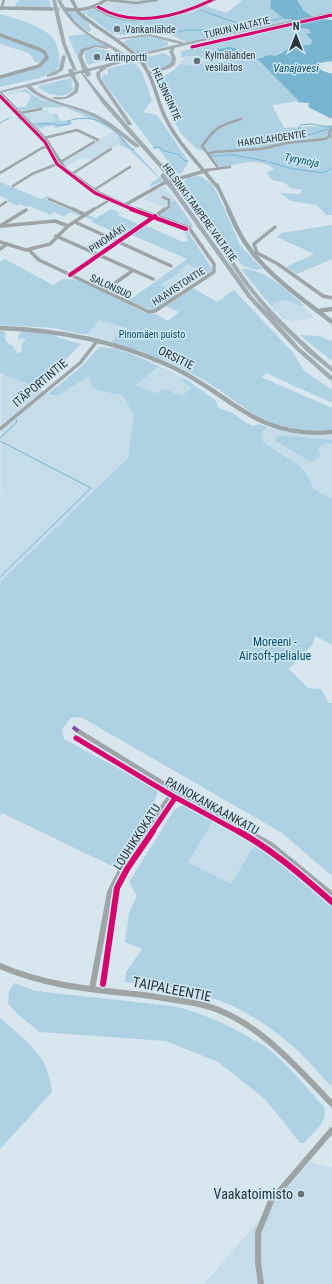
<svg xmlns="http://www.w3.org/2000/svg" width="332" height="1284" font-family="'Roboto Condensed',sans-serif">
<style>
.built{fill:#c5dce9}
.green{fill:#aed2e4}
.water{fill:#77b5d1}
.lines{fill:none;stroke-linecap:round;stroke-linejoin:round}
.stream{stroke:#77b5d1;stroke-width:1}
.secondary-tunnel{stroke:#b5c2ca;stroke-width:3.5;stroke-dasharray:3.5 2;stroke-linecap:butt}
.street-far3{stroke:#9fa5a7;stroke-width:2.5}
.street-far2{stroke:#9fa5a7;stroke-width:3.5}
.street-far1{stroke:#9fa5a7;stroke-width:4.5}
.street{stroke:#9fa5a7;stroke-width:6}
.secondary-far1{stroke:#9ca5a8;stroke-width:3.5}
.secondary{stroke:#9ca5a8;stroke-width:4.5}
.highway{fill:#a2acb2;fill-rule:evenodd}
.highway-bridge{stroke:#a2acb2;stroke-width:5}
.quiet{stroke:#8e44ad;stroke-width:4;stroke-dasharray:8 4;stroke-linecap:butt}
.cycleway-far3-casing{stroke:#d0e9f6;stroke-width:4.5}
.cycleway-far2-casing{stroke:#d0e9f6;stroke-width:6}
.cycleway-far1-casing{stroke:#d0e9f6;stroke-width:8}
.cycleway-casing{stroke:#d0e9f6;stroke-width:9}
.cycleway-far3{stroke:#d6006c;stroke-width:3}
.cycleway-far2{stroke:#d6006c;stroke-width:4}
.cycleway-far1{stroke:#d6006c;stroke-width:5}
.cycleway{stroke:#d6006c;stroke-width:6}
.poi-dot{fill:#677278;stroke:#d0e9f6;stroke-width:1.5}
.labels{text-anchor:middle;stroke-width:3;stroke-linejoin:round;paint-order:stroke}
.far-street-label{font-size:10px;fill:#2a3338;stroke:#d0e9f6}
.far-poi-label{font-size:10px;fill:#2a3338;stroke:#d0e9f6;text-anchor:start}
.far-park-label{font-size:10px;fill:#044c65;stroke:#d0e9f6}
.far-water-label{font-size:11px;font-style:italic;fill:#084e67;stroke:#d0e9f6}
.street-label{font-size:12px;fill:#2a3338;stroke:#d0e9f6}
.park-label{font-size:12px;fill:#044c65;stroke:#d0e9f6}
.near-street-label{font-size:14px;fill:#2a3338;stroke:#d0e9f6}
.near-poi-label{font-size:14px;fill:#2a3338;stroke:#d0e9f6;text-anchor:end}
</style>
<rect width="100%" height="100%" fill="#d8e6ee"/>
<path class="built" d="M112,0h97l-22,11 -13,4 -25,2 -36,-2 -7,-2 -6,-5v-1z
M186,56l19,1 4,4 -13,5 -17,-2z
M41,110h4l8,4 4,7 -25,2 -10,-9z
M114,131l5,4 1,8 -28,17 -11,-2 -16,9 -3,-5z
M164,186l11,14 -9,8 -22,-9 7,-6z
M188,264l13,6 -31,20 -9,-4 20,-14 -2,-1z
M280,300h9l12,6 13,11 -20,5 -12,-4 -11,-12 3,-4z
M99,320l28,8 -15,13 -25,-6z
M159,366l25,12v3l7,7 -9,8 -17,-7 -11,4 -19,-8z
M1,372l37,16 10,6 9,2 32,-21 10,16 23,4 12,20 -5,43 -129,124z
M267,427l29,7 36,1v65l-18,-11 -7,-14 -21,-19 -23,-14 -2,-9z
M213,821l42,23 -24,40 -44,-23z
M310,1162l22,6v116h-128z"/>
<path class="green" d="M20,0h29l2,8 -36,-1 1,-4z
M240,0h31l-1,8 14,11 6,-1 3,2 -107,22 -14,-7 -25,-2 -25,2 -11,-2 -25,-19 2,-4 6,-1 8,5 27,5h31l30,-6 16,-7 20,7 16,-12z
M297,0h35v12l-21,4 -8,-6z
M65,10c12,1 24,9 26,21l-4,1 -9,-7z
M0,14c14,4 48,13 55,27 2,4 3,10 4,15 1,5 2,10 -3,14 -11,9 -41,13 -56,17v-9l42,-13 6,-8 -2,-4 -24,-11 1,-1h-6l-17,-6z
M291,24l7,5c6,-1 9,-1 13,4l-4,1 5,6 -1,4 -31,8 -5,4 -17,3 -13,-2 -3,-1 -33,-1 9,4h38l44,42 -28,4 12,23 48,-3v90h-6l-9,-10 -26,-4 -11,-8 20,1 2,-4 -11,-2 -6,-5 -12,-3 -7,-7 8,-4c-15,-13 -36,-5 -53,-1l-11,-13 -14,-7 -15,-14 -12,-23 -10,-32 15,-9 5,-6 17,2 13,-5c-7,-6 -20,-6 -28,-3v-5l1,-2z
M86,34l24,13c-12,1 -21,-3 -31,6l2,13 -13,-30z
M0,36l42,15 4,5 -4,7 -7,-1 -6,-9 -29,-9z
M148,36l10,2 10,4v4l-31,8 -14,-12 12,-5z
M96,48l13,3 6,6 -27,8 -3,-7v-6l4,-3z
M164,53l8,5v5c-14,12 -22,7 -32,-4z
M134,62l8,10 10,28 -9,12 14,3 30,44 1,4 -7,11 -5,-1 -18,-25 -3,1 -53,-69 1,-6 4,1 1,-2 -1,-4z
M71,78l2,12c-9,10 -28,5 -35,-4z
M26,89l7,6 10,5 41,12 19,10 17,13 43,46 -13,6 1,-4 8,-5 -28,-26 1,-1 -12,-6 -1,-10 -23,-14 -31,-14 -29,1 -16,3 -3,-4h9l5,-11c-8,-9 -16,-2 -27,-2z
M53,114h4l3,7 10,-1 3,4 -18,4 -2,-3 -15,4 -6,-6 25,-2z
M200,176l11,7 9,16 20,46 22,24 -5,1 -13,-4 -7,-6 -24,-33 -29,-46 4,-3z
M0,182l41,17 6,-3 3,1 -4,3 37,15 -3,1 -9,-4 -7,5 -10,-5 -4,3 -20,-9 -3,1 -7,-3 -3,2 -11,-6 2,-1 -8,-3z
M175,200l17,24 1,4 -36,-12 14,-10v-3z
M111,209l9,4 -2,2 22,10 11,-8 2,1 -9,7 39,17 5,-1 -4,-11 2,-1 27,41 -5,4 -20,-10 -9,7 2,1 -20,13 16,10 -24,16 -25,-10 59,-42 -57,-25 -10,7 -2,-1 5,-4 -32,-14 2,-2 -8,-3 3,-2 8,3z
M332,225v34l-35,15 -11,-7 28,-13 -37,-17 5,-4z
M5,259l48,26 10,-6 15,1 68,33 10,1 12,7 11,-9 -13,-6 27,-18 24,14 17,-12 60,64 10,17 28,19v13l-66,-30 -5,4 71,31v22c-19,1 -39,0 -57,-6 -25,-9 -45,-28 -68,-42 -13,-8 -28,-15 -43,-23l-2,1 -18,-8 -30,-9 -2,-2 15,-13 -28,-8 -12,15 -34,-7 -53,-3v-63z
M241,269c25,-1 44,21 63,36l-3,1c-11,-6 -20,-9 -30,0z
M0,331h4l2,11 7,4 4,7 5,-1 -1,-6 5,-8 -7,1 -1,-3 4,-5 30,3 8,4 21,6 -43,44 -38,-15z
M300,335l20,1 12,6v19z
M99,347c20,0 42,11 60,19l-23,19 18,8 11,-4 17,7 9,-8 -8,-7 1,-3 31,22 4,8 13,5 15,10 6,3 6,-2 8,3 -6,6 2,9 37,24 7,9 7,14 18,11v145l-17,-9 -3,9 -23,24 19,19 13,1 8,14h3v173l-50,-43 -201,-116 -10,1 -9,11 2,10 94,51 -2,8 -40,70 -114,-55 -2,3v-234l128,-124 6,-43 -12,-20 -23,-4 -7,-5 -3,-10 -32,20 -9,-2 33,-27z
M277,435l55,5v4l-6,-1 -8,5v3l3,4 -10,7 -35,-21 -1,-3z
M181,806h5l27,15 -25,41 43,22 24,-40 18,12 59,49v182c-12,-12 -23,-26 -35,-37 -56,-50 -100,-62 -172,-68l1,-10 16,-23 -17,-7 4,-29 8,-17 -8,-14 45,-72z
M14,983l22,8 136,15c28,6 53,17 78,32 7,4 15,8 21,13 20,17 36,37 53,56 5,14 -12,26 -20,36h-4l-34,-43 -48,-38 -52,-21 -126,-9 -23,-18 -9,-11 1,-11z
M0,1018c27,24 48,36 52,74l-52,57z"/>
<path class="water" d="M271,0h26l6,10 11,8 18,2v41l-13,2 -2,4 6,4 9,3v45l-24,-12 1,-4 -12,-1 2,-1 -41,-41 -16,-2 -3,2 -26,-2 2,-1 -8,-3 7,1 1,-5 14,-3 6,1 5,3 5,6 13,2 11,-4 6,1 13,-7 23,-5 1,-4 -6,-6 5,-1 -3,-4 -14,-1 -1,-2 3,-3c-3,-5 -7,-4 -12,-4l-14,-11z"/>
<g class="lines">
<path class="stream" d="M200,10l46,16 36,-8
M84,14l1,-3
M120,30l6,1 21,-2 28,4 11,-3h32l26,-4
M18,118l6,5
M0,123l9,-5
M37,124h19l1,2 12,-2 -1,-3c18,-6 35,-2 49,12 6,6 8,13 17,17
M328,127l-17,-3 -11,1 -4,11 13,-1 19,-6
M328,127l4,-1
M153,148l6,-1 5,4 14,3 7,7h3
M211,156l22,-1 33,6
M269,162l20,6 34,5 9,-5
M0,438l16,-15 1,-3
M0,441l91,47 -91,89"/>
<path class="secondary-tunnel" d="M51,9h14"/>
<path class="street-far3" d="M109,0l27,3 21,-3
M94,7c32,24 88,10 121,-7
M1,9l3,-9
M20,113l21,-4
M44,138l33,-8 21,10
M208,154l7,-2 46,-3 26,-6 38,-4 5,-3 -1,-4 3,-4
M219,169l-17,-23c15,-20 15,-19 39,-27
M208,170l22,-3
M0,173l42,-25 8,-2
M72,174l39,-25
M13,186l19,-12 25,-10 37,-22
M94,190l36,-23
M163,197l6,3v7l-5,3
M49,199l26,11
M125,205l15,5
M0,206l6,-4
M93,210l18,-11"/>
<path class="street-far2" d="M73,209l13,6
M155,216l10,-7
M75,222l96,44
M0,226l26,-16
M2,226l53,-5 13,5
M275,227l-21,17 3,9 21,11 45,32 9,2
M56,236l97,43
M0,242l26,8 24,-6 18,-18 26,-17
M0,249l7,-5
M29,250l10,10 110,52 6,-1 59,-39v-8l-25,-36 -52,-19
M104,291l28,-20
M0,429l80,-66 18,-23"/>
<path class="street-far1" d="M78,731l96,59 74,42
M145,832l29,-42"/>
<path class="street" d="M246,831l25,14 61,50
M0,966c44,19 86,23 134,28 20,2 40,6 60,9 57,10 100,61 138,101
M92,989l18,-97 17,-33 19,-28
M261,1284l-3,-21v-30l13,-32 61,-71"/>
<path class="secondary-far1" d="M72,0l4,8
M0,8l51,1
M65,9c17,2 26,0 41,-9
M77,11c19,18 45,29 62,48 15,17 17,39 26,58 13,27 35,48 53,71
M0,35l41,15 4,3 2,5 -8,8 -39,11
M0,93l46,47 19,29 32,23 28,13 39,-22 44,-13
M217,185l12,25"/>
<path class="secondary" d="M228,209c4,8 7,16 11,23 19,37 61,65 93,90
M317,311l15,-2
M0,328c58,2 115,13 168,37 63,28 86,74 164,67"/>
<path class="highway" d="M52,0h4l10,44 11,27 -4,-1 -11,-26z
M57,0h4c8,16 18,28 34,37 12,6 23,11 33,20l-1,2 4,1 -23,7 -8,6 1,6 31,45v1h-4l-31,-46 -1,-6 5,-5 -18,5 23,28 65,73v2h-4l-65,-73 -21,-30 -7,2 5,9 -1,8c-7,6 -17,10 -26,6l2,-1h11l9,-6 1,-7 -4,-8 -40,10c16,16 41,18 62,27 17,7 31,21 46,32v2h-4c-14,-11 -28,-24 -45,-32 -21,-10 -47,-11 -64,-28l-26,6v-2l126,-32 -17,-12 -2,2 -11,-2 -11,4 -3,5 4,11 -4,1 -4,-12 3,-7 15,-4 12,2c-24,-13 -38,-22 -51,-47z
M332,12v2l-108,22 -50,12 1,1 -2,2 3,7 -1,7 -7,4 -19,5h-2v-2l17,-5 7,-4 1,-5 -3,-7 2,-2 -28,6 -2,-1v-1l39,-9 -31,-8 -34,4 -2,-1 36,-5 34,8v1z
M64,55l2,1 -3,14 -8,5 -8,2v-2l12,-6 3,-13z
M175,184h4l9,11c23,31 43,64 66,95 23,28 50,53 78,77v5l-26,-21 -31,-31 24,27 33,29v5l-2,-1 -35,-31 -47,-51 -79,-111v-2h4l79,111 16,17 -26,-32 -41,-61 -27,-35z"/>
<path class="highway-bridge" d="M127,58l16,-4
M84,67l4,7
M71,71l2,5
M172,175l7,9
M163,176l8,10"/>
<path class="quiet" d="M73,727l5,4"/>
<defs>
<path id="cycleway-far3" d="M98,7c35,21 79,10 114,-7
M192,47l140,-32
M0,96l45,46 12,22 38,29 39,17"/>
<path id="cycleway-far2" d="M131,209l55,20
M70,275l85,-59"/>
<path id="cycleway-far1" d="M76,738l95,57 68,37
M152,832l23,-34"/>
<path id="cycleway" d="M238,831c35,19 64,45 94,71
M103,984l14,-96 10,-19 26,-38"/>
</defs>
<use href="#cycleway-far3" class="cycleway-far3-casing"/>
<use href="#cycleway-far2" class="cycleway-far2-casing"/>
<use href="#cycleway-far1" class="cycleway-far1-casing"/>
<use href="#cycleway" class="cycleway-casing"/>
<use href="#cycleway-far3" class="cycleway-far3"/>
<use href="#cycleway-far2" class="cycleway-far2"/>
<use href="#cycleway-far1" class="cycleway-far1"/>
<use href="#cycleway" class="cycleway"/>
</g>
<g class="poi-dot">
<circle cx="117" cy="29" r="4"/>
<circle cx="97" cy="57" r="4"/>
<circle cx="197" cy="61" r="4"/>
<circle cx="301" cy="1194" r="4"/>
</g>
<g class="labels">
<g class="far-street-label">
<text transform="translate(237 27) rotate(-13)" y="4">TURUN VALTATIE</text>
<text transform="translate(167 94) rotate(66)" y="4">HELSINGINTIE</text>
<text transform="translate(272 138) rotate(-8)" y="4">HAKOLAHDENTIE</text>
<text transform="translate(200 212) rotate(54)" y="4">HELSINKI-TAMPERE VALTATIE</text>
<text transform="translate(107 238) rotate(-34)" y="4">PINOMÄKI</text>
<text transform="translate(111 286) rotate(25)" y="4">SALONSUO</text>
<text transform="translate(178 286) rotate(-33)" y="4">HAAVISTONTIE</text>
</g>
<g class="far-poi-label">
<text x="125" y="33">Vankanlähde</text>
<text x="205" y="59">Kylmälahden<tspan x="205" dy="12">vesilaitos</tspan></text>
<text x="105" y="61">Antinportti</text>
</g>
<g class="far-park-label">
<text x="152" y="338">Pinomäen puisto</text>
</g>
<g class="far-water-label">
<text x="296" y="72">Vanajavesi</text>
<text transform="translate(302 160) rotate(11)" y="4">Tyrynoja</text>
</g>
<g class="street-label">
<text transform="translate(176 358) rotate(26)" y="4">ORSITIE</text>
<text transform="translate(40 383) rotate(-40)" y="4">ITÄPORTINTIE</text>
<text transform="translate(212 806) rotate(29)" y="4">PAINOKANKAANKATU</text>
<text transform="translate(137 837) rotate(-57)" y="4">LOUHIKKOKATU</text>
</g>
<g class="park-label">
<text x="275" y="646">Moreeni -<tspan x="275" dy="14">Airsoft-pelialue</tspan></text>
</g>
<g class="near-street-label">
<text transform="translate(172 989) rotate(11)" y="5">TAIPALEENTIE</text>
</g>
<g class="near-poi-label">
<text x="293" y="1199">Vaakatoimisto</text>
</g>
</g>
<g transform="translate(296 36)" stroke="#d0e9f6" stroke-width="3" paint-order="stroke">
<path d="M0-3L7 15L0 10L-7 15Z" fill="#2a3338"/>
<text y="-6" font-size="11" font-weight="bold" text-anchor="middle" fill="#2a3338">N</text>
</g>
</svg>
